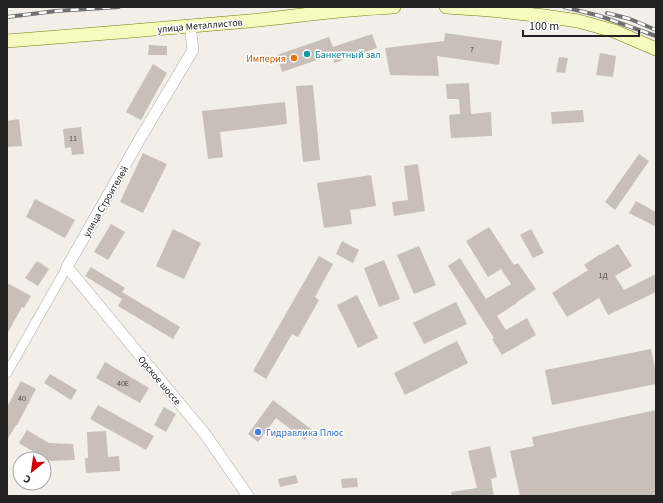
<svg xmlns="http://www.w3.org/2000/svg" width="663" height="503" font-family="'Source Sans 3',sans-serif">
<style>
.building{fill:#c7bfb8}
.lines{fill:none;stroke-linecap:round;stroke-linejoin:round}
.minor-casing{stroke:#a9a9a9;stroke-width:10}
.tertiary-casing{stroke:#a9a9a9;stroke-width:12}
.secondary-casing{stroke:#707d05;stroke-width:14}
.minor{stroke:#fff;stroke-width:9}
.tertiary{stroke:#fff;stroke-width:11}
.secondary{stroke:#f7fabf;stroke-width:13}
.tram{stroke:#707070;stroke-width:1}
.rail-casing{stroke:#707070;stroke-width:4}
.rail{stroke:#fff;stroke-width:2.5;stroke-dasharray:8;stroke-linecap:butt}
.culture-dot{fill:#0f9aa8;stroke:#fff;stroke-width:1.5}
.food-dot{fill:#e8710a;stroke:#fff;stroke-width:1.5}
.shop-dot{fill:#3f7fe0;stroke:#fff;stroke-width:1.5}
.labels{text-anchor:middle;stroke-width:3;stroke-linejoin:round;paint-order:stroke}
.number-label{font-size:8px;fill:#4b4948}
.street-label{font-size:10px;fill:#222;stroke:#fff}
.culture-label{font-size:10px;fill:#0d838f;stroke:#fff;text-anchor:start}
.food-label{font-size:10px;fill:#c56008;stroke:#fff;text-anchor:end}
.shop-label{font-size:10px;fill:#366cbe;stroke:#fff;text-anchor:start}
</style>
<rect width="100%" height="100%" fill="#f2efe9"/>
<path class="building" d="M445,33l57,8 -3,24 -62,-9 2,20 -49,-1 -5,-27 59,-7z
M372,34l5,14 -43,15 -2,-8 -50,17 -5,-17 52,-18 4,10z
M149,45l18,1v9h-19z
M600,53l16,3 -3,21 -17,-2z
M559,57l9,1 -3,15 -9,-1z
M153,64l14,9 -26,47 -15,-8z
M469,83l2,31 20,-2 1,24 -41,2 -2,-23 11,-1 -1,-15h-12l-1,-15z
M313,85l7,75 -17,2 -7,-76z
M285,102l2,22 -67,8 3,25 -15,2 -6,-48z
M583,110l1,12 -32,2 -1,-12z
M19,119l3,27 -15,1v-26z
M81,127l3,27 -12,1 -1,-8 -6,1 -2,-19z
M143,153l24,11 -24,49 -23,-11z
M639,154l10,7 -34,49 -10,-8z
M418,164l7,47 -31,5 -2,-14 16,-2 -4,-34z
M371,175l5,31 -26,4 2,14 -28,4 -7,-45z
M35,199l40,21 -10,18 -39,-21z
M636,201l20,11v15l-27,-14z
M111,224l14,8 -17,28 -14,-8z
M489,227l25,38 4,-2 18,26 -20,14h1l-20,13 9,14 21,-12 9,17 -34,20 -10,-16 2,-1 -46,-72 12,-8 26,41 25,-15 -10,-15 -13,8 -22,-36z
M173,229l28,14 -17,36 -28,-13z
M531,229l13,24 -11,5 -13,-23z
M342,241l17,9 -6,13 -17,-9z
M618,244l14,22 -17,10 9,14 32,-16v18l-48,23 -9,-17 -32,19 -15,-24 36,-23 -4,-5 16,-11v1z
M419,246l17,39 -22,9 -17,-39z
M319,256l14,8 -18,33 4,3 -21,37 -6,-3 -26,45 -13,-8z
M384,260l16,39 -21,8 -15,-39z
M37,261l12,8 -11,17 -13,-8z
M91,267l34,21 -3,4 58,35 -7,12 -55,-33 4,-7 -37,-23z
M7,283l24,13 -7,12 -2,-1 -15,27z
M357,295l21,43 -20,10 -21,-43z
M456,302l11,22 -43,20 -11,-21z
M457,341l11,22 -63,32 -11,-22z
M651,349l5,24v11l-104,21 -7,-35z
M105,362l44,26 -9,15 -44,-25z
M50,374l27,16 -6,10 -27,-17z
M21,381l15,8 -19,36h-1l-9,15v-33z
M273,400l39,30 -7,10 -29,-22 -18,24 -10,-8z
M98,405l56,31 -8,14 -56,-31z
M164,407l12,7 -10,18 -12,-7z
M656,410v86h-136l-10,-45 24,-5 -2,-9z
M27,430l22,13 24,1 2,16 -26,1 -30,-18z
M106,431l2,26 11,-1 1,15 -34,2 -1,-15h3l-1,-26z
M490,446l7,31 -6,2 3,17h-42l-1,-4 26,-4 -9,-37z
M296,475l2,8 -18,4 -2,-8z
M357,478l1,9 -16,1 -1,-9z"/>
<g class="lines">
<defs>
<path id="minor" d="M7,373l60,-106"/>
<path id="tertiary" d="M190,26l3,24 -52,87 -74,130 138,167 43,62"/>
<path id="secondary" d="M446,7l45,3 53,6 34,5 36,10 42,18
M7,41c81,-6 161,-13 242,-20 48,-5 96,-12 145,-14"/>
</defs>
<use href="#minor" class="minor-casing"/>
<use href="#tertiary" class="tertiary-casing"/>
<use href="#secondary" class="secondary-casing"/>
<use href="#minor" class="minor"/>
<use href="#tertiary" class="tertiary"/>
<use href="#secondary" class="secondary"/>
<path class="tram" d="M7,7h1"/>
<defs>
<path id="rail" d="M564,7l36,9 56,20
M607,13l23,6 26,11
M7,17l49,-6 63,-4"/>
</defs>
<use href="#rail" class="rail-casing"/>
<use href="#rail" class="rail"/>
</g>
<circle class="culture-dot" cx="307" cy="54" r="4"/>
<circle class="food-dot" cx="294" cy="58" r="4"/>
<circle class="shop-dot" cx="258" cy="432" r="4"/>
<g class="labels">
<g class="number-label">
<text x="472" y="52">7</text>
<text x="73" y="141">11</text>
<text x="603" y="278">1Д</text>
<text x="123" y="386">40Е</text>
<text x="22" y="401">40</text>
</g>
<g class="street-label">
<text transform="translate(200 25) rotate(-5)" y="4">улица Металлистов</text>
<text transform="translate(105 201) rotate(-60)" y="4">улица Строителей</text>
<text transform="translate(160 380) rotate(50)" y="4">Орское шоссе</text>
</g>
<g class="culture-label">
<text x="315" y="58">Банкетный зал</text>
</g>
<g class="food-label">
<text x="286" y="62">Империя</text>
</g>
<g class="shop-label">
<text x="266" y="436">Гидравлика Плюс</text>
</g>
</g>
<rect width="663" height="503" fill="none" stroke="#222222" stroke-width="16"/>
<g transform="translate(32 471) rotate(210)"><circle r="19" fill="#ffffff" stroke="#a7a7a7"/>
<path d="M0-3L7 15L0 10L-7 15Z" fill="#d40000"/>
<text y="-6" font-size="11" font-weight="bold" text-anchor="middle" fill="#222222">С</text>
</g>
<path d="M523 30v6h116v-6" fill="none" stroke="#222222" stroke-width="2"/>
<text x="529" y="30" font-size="12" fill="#222222" stroke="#ffffff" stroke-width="3" paint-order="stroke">100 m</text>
</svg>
